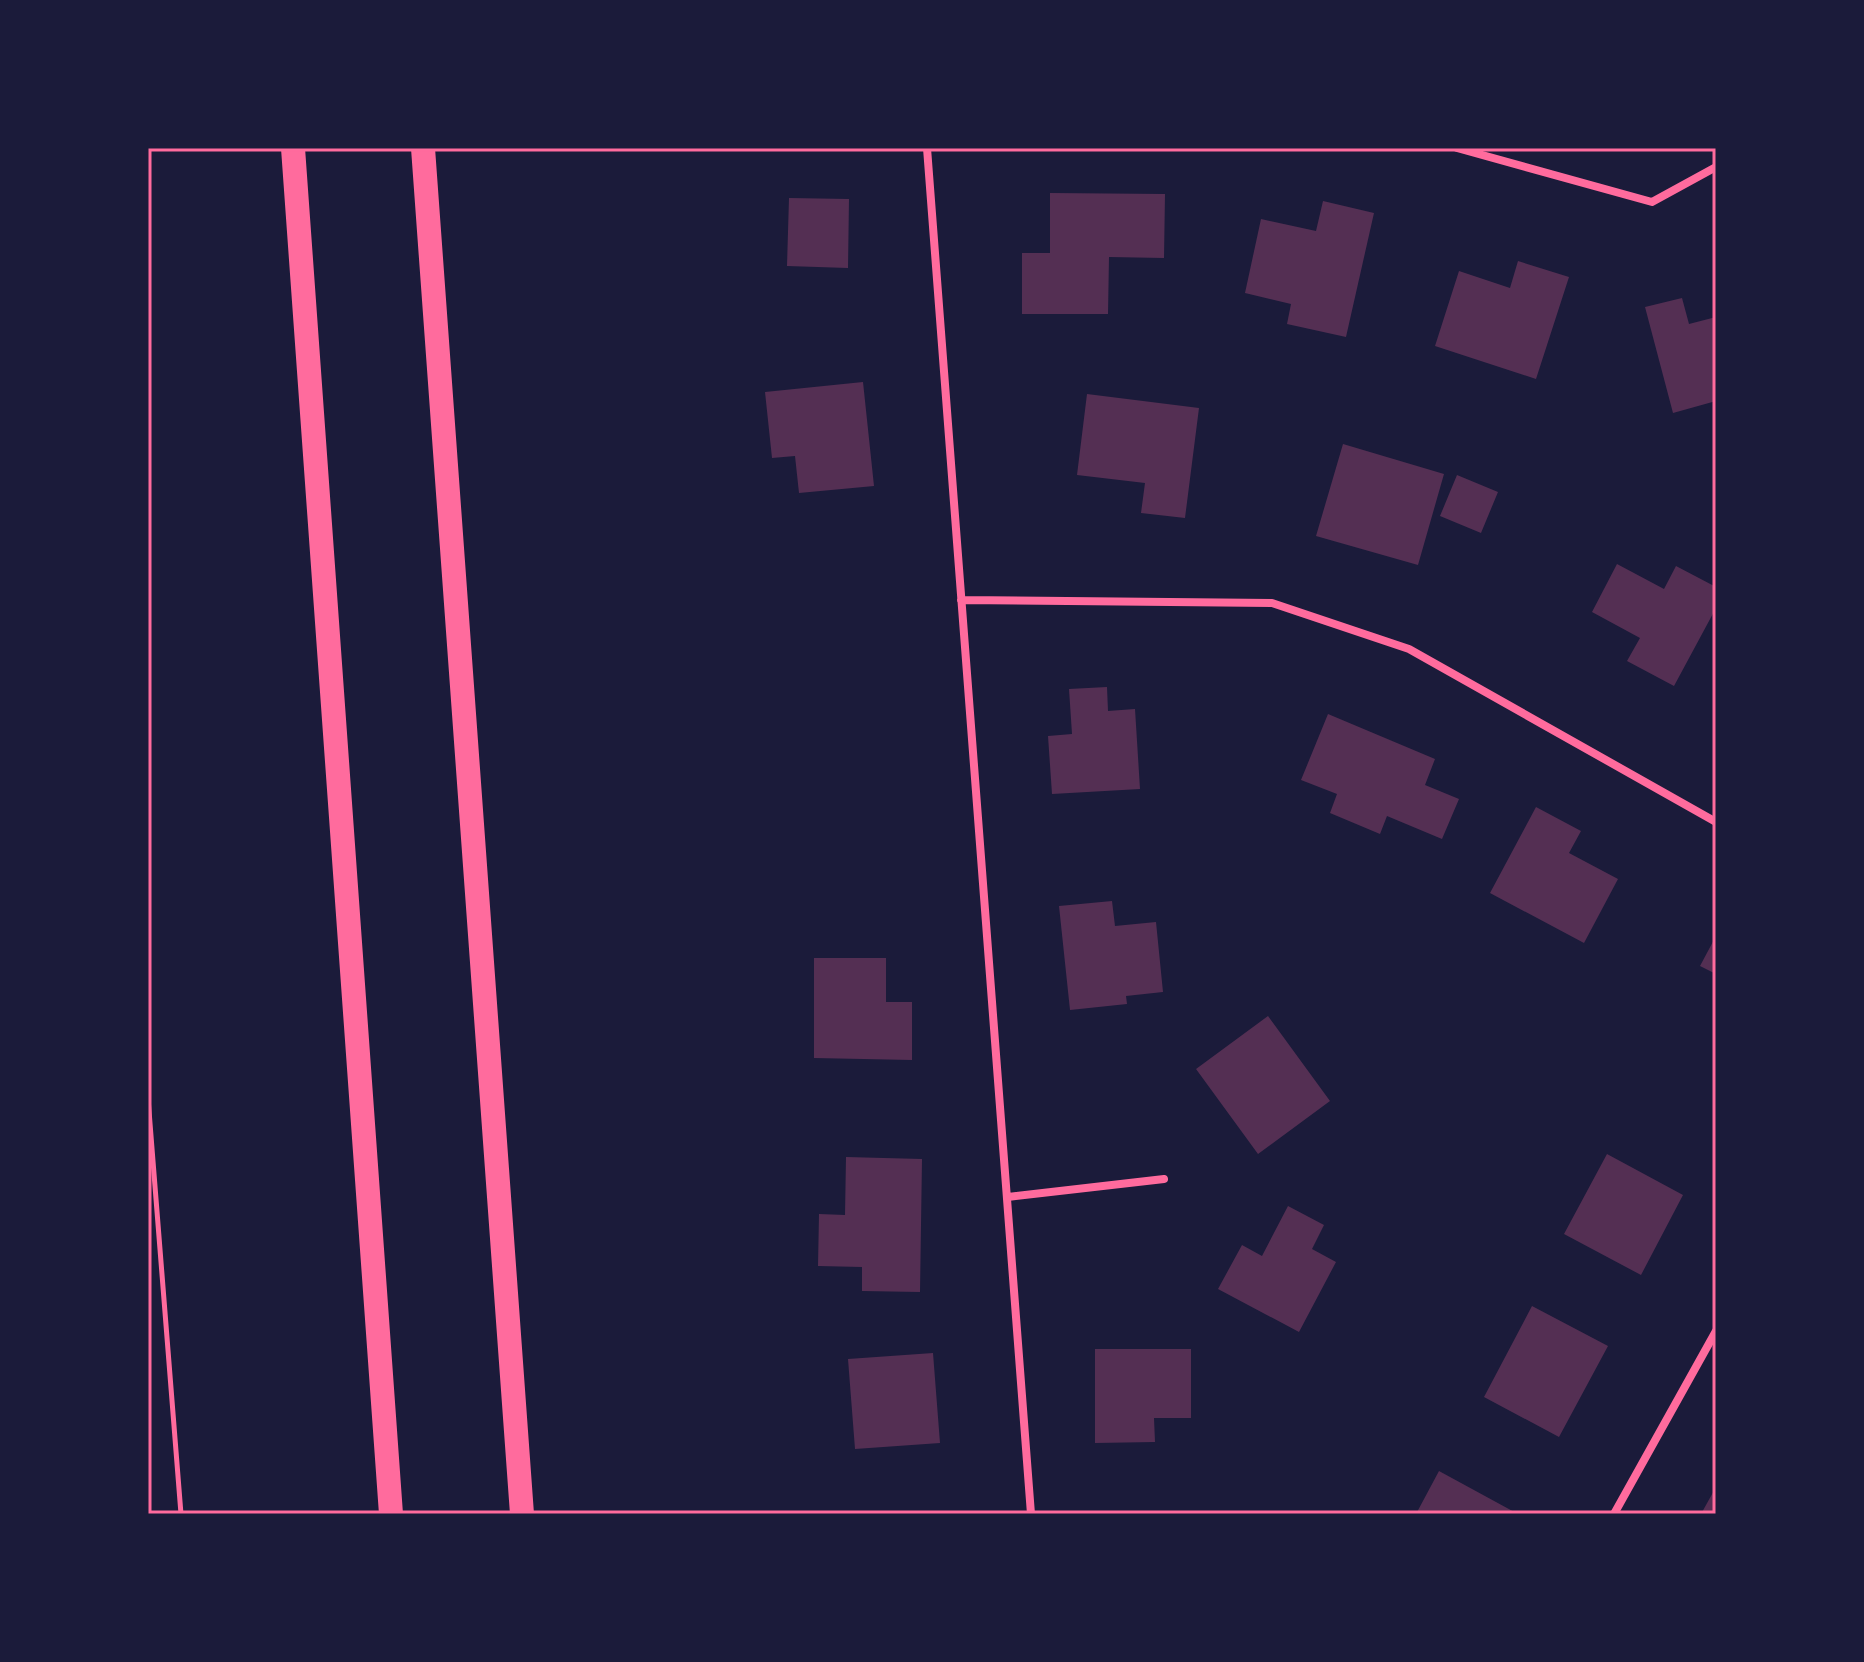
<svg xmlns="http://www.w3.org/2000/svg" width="1864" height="1662" font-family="'Playfair Display',serif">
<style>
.building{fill:#542f53}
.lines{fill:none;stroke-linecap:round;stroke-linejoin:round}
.path{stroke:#ff6b9d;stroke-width:5}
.minor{stroke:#ff6b9d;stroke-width:8}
.motorway{stroke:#ff6b9d;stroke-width:24}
.neatline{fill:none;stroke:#ff6b9d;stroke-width:3}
</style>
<rect width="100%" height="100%" fill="#1b1b3a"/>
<path class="building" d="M1050,193l115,1 -1,64 -55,-1 -1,57h-86v-61h28z
M789,198l60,1 -1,69 -61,-2z
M1323,201l51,12 -28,124 -59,-13 4,-20 -46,-11 16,-74 55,12z
M1518,261l51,16 -33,102 -101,-33 24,-75 51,17z
M1682,298l7,26 27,-7v84l-43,12 -28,-106z
M863,382l11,104 -75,7 -4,-37 -23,2 -7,-66z
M1087,394l112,14 -14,110 -44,-5 4,-30 -68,-8z
M1343,444l101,30 -26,91 -102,-29z
M1457,475l41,17 -17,41 -41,-17z
M1617,564l47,25 12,-23 40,21v21l-42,78 -47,-25 13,-23 -48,-26z
M1107,687l1,24 27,-2 5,80 -88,5 -4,-58 24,-2 -3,-45z
M1328,714l107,45 -10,26 34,14 -17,40 -55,-23 -7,18 -50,-21 7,-19 -36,-14z
M1536,807l45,24 -12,22 49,26 -34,64 -94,-50z
M1112,901l3,25 41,-4 7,70 -37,4 1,8 -57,6 -11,-104z
M1716,936v38l-16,-8z
M814,958h72v44h26v58l-98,-2z
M1268,1016l62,85 -72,53 -62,-85z
M1607,1154l76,41 -42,80 -77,-41z
M846,1157l76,2 -2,133 -58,-1v-24l-44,-1 1,-52 26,1z
M1288,1206l36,19 -12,24 24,13 -37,70 -81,-43 24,-44 20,11z
M1532,1306l76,40 -49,91 -75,-40z
M1095,1349h96v69h-37l1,24 -60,1z
M933,1353l7,90 -85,6 -7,-90z
M1439,1471l79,43h-102z
M1716,1487v27h-15z"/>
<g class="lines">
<path class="path" d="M148,1098l33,416"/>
<path class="minor" d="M927,148l104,1366
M1457,148l195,54 64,-35
M961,600l311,3 137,46 307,173
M1008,1197l156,-18
M1614,1514l102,-183"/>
<path class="motorway" d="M293,148l98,1366
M423,148l99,1366"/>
</g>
<rect width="1864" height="1662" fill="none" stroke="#1b1b3a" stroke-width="300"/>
<rect x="150" y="150" width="1564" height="1362" class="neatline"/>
</svg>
